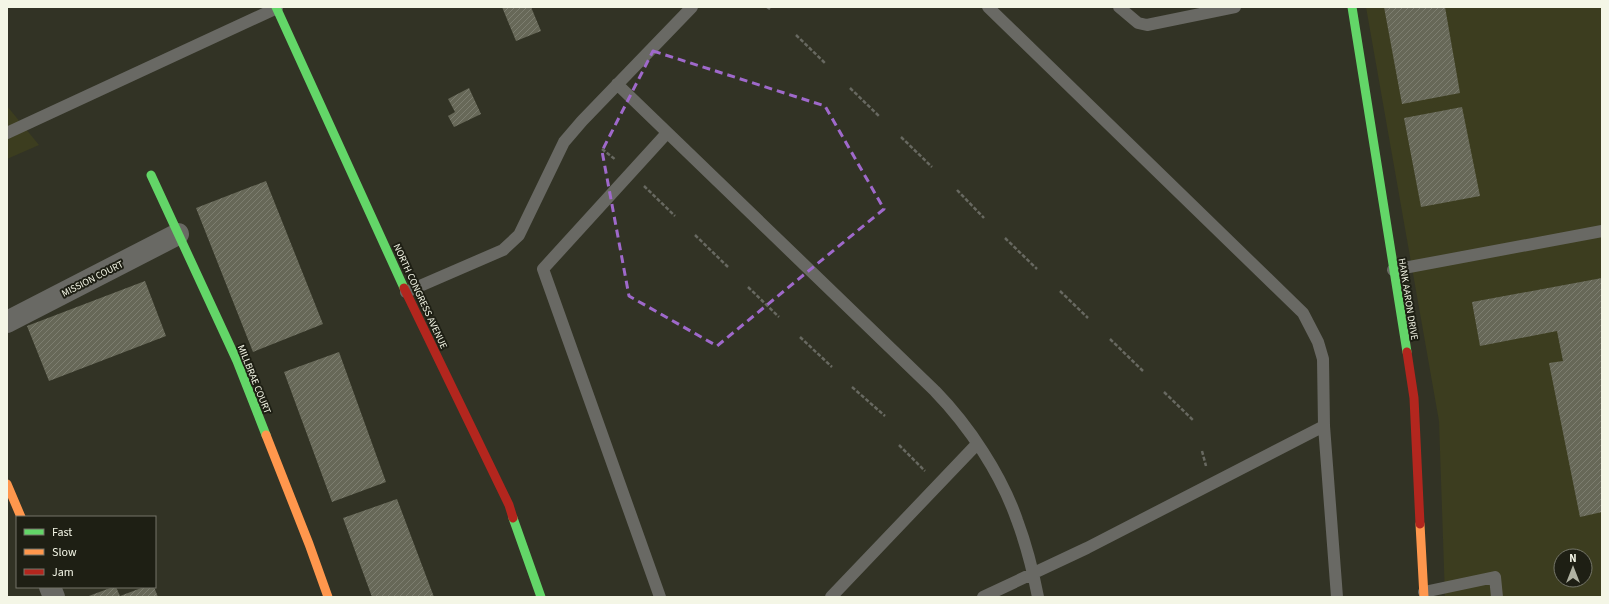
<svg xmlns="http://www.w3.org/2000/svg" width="1609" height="604" font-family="'Source Sans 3',sans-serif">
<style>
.built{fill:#3c3d1f;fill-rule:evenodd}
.building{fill:url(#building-hatch)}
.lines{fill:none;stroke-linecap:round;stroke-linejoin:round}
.path{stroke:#686961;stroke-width:2.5;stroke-dasharray:4 2;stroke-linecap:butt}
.lane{stroke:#696964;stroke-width:12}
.street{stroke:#696964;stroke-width:22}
.fast{stroke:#63d668;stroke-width:9}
.slow{stroke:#ff974d;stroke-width:9}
.jam{stroke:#b3261e;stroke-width:9}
.marked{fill:none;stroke:#9f69cb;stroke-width:3;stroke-dasharray:8 5;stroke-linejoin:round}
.labels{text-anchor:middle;stroke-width:4;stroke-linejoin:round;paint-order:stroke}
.street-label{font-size:10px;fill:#f4f6e6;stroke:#1e1f14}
</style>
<defs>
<pattern id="building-hatch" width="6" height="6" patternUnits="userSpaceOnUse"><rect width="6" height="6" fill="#676858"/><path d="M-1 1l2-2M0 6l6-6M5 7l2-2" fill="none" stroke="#7d7e70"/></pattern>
</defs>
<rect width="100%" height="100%" fill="#323325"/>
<path class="built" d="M1366,7h236v590h-157l-6,-176zM1561,556h24v24h-24z
M7,106l32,39 -32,14z"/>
<path class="building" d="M502,7h29l10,24 -25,10z
M1384,7h61l15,86 -58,11z
M469,88l12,26 -27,13 -6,-11 7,-4 -7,-13z
M1462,107l18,89 -59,11 -17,-89z
M266,181l57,143 -70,28 -57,-144z
M1602,278v234l-22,5 -31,-154 14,-2 -6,-30 -77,15 -8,-44z
M145,281l21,55 -117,45 -22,-55z
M339,352l47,130 -54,20 -48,-130z
M397,499l37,98h-62l-29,-79z
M113,587h3l4,9 24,-9h10l4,10h-72z"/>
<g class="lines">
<path class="path" d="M767,7l3,2
M796,35l30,29
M850,88l29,28
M901,137l31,30
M602,149l14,11
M644,186l31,30
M957,190l27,28
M695,235l33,32
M1005,238l32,31
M748,287l31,30
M1060,291l28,27
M800,337l32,30
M1110,339l33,32
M852,387l33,29
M1164,392l30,29
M899,445l26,26
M1202,451l4,15"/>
<path class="lane" d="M988,7l315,306 15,29 5,17 1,67 13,171
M1119,7l19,16 9,2 88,-18
M617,84l318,307c34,35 66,83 82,129 9,24 16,51 21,77
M7,133l270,-125
M1393,270l209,-39
M406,292l97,-42 16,-15 45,-93 18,-21 110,-114
M1424,592l71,-15 2,20
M660,597l-117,-328 124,-136
M831,597l146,-153
M983,597l104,-49 237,-122"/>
<path class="street" d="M7,322l171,-88
M50,587l4,10"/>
<path class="fast" d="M276,7l128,281
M1352,7l55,345
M151,175l86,186 29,74
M513,518l28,79"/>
<path class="slow" d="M266,435l43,109 19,53
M7,484l14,33
M1420,524l4,73"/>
<path class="jam" d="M404,288l105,217 4,13
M1407,352l7,46 6,126"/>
</g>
<path class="marked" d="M653,51l172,55 59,103 -167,137 -88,-50 -27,-145z"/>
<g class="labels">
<g class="street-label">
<text transform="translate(92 278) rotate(-27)" y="4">MISSION COURT</text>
<text transform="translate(421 296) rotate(65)" y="4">NORTH CONGRESS AVENUE</text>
<text transform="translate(1409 299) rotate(81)" y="4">HANK AARON DRIVE</text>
<text transform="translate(255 379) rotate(68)" y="4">MILLBRAE COURT</text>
</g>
</g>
<rect width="1609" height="604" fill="none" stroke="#f4f6e6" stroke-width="16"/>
<rect x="16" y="516" width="140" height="72" fill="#1e1f14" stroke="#747568"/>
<rect x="24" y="529" width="20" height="6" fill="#63d668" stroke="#747568"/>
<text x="52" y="536" font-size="12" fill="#f4f6e6">Fast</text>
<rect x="24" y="549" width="20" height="6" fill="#ff974d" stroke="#747568"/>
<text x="52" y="556" font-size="12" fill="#f4f6e6">Slow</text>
<rect x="24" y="569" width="20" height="6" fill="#b3261e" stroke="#747568"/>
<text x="52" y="576" font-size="12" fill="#f4f6e6">Jam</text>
<g transform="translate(1573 568)"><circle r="19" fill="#1e1f14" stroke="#747568"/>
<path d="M0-3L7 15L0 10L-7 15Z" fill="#b0b2a2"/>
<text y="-6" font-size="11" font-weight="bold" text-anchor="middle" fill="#f4f6e6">N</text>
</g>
</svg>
